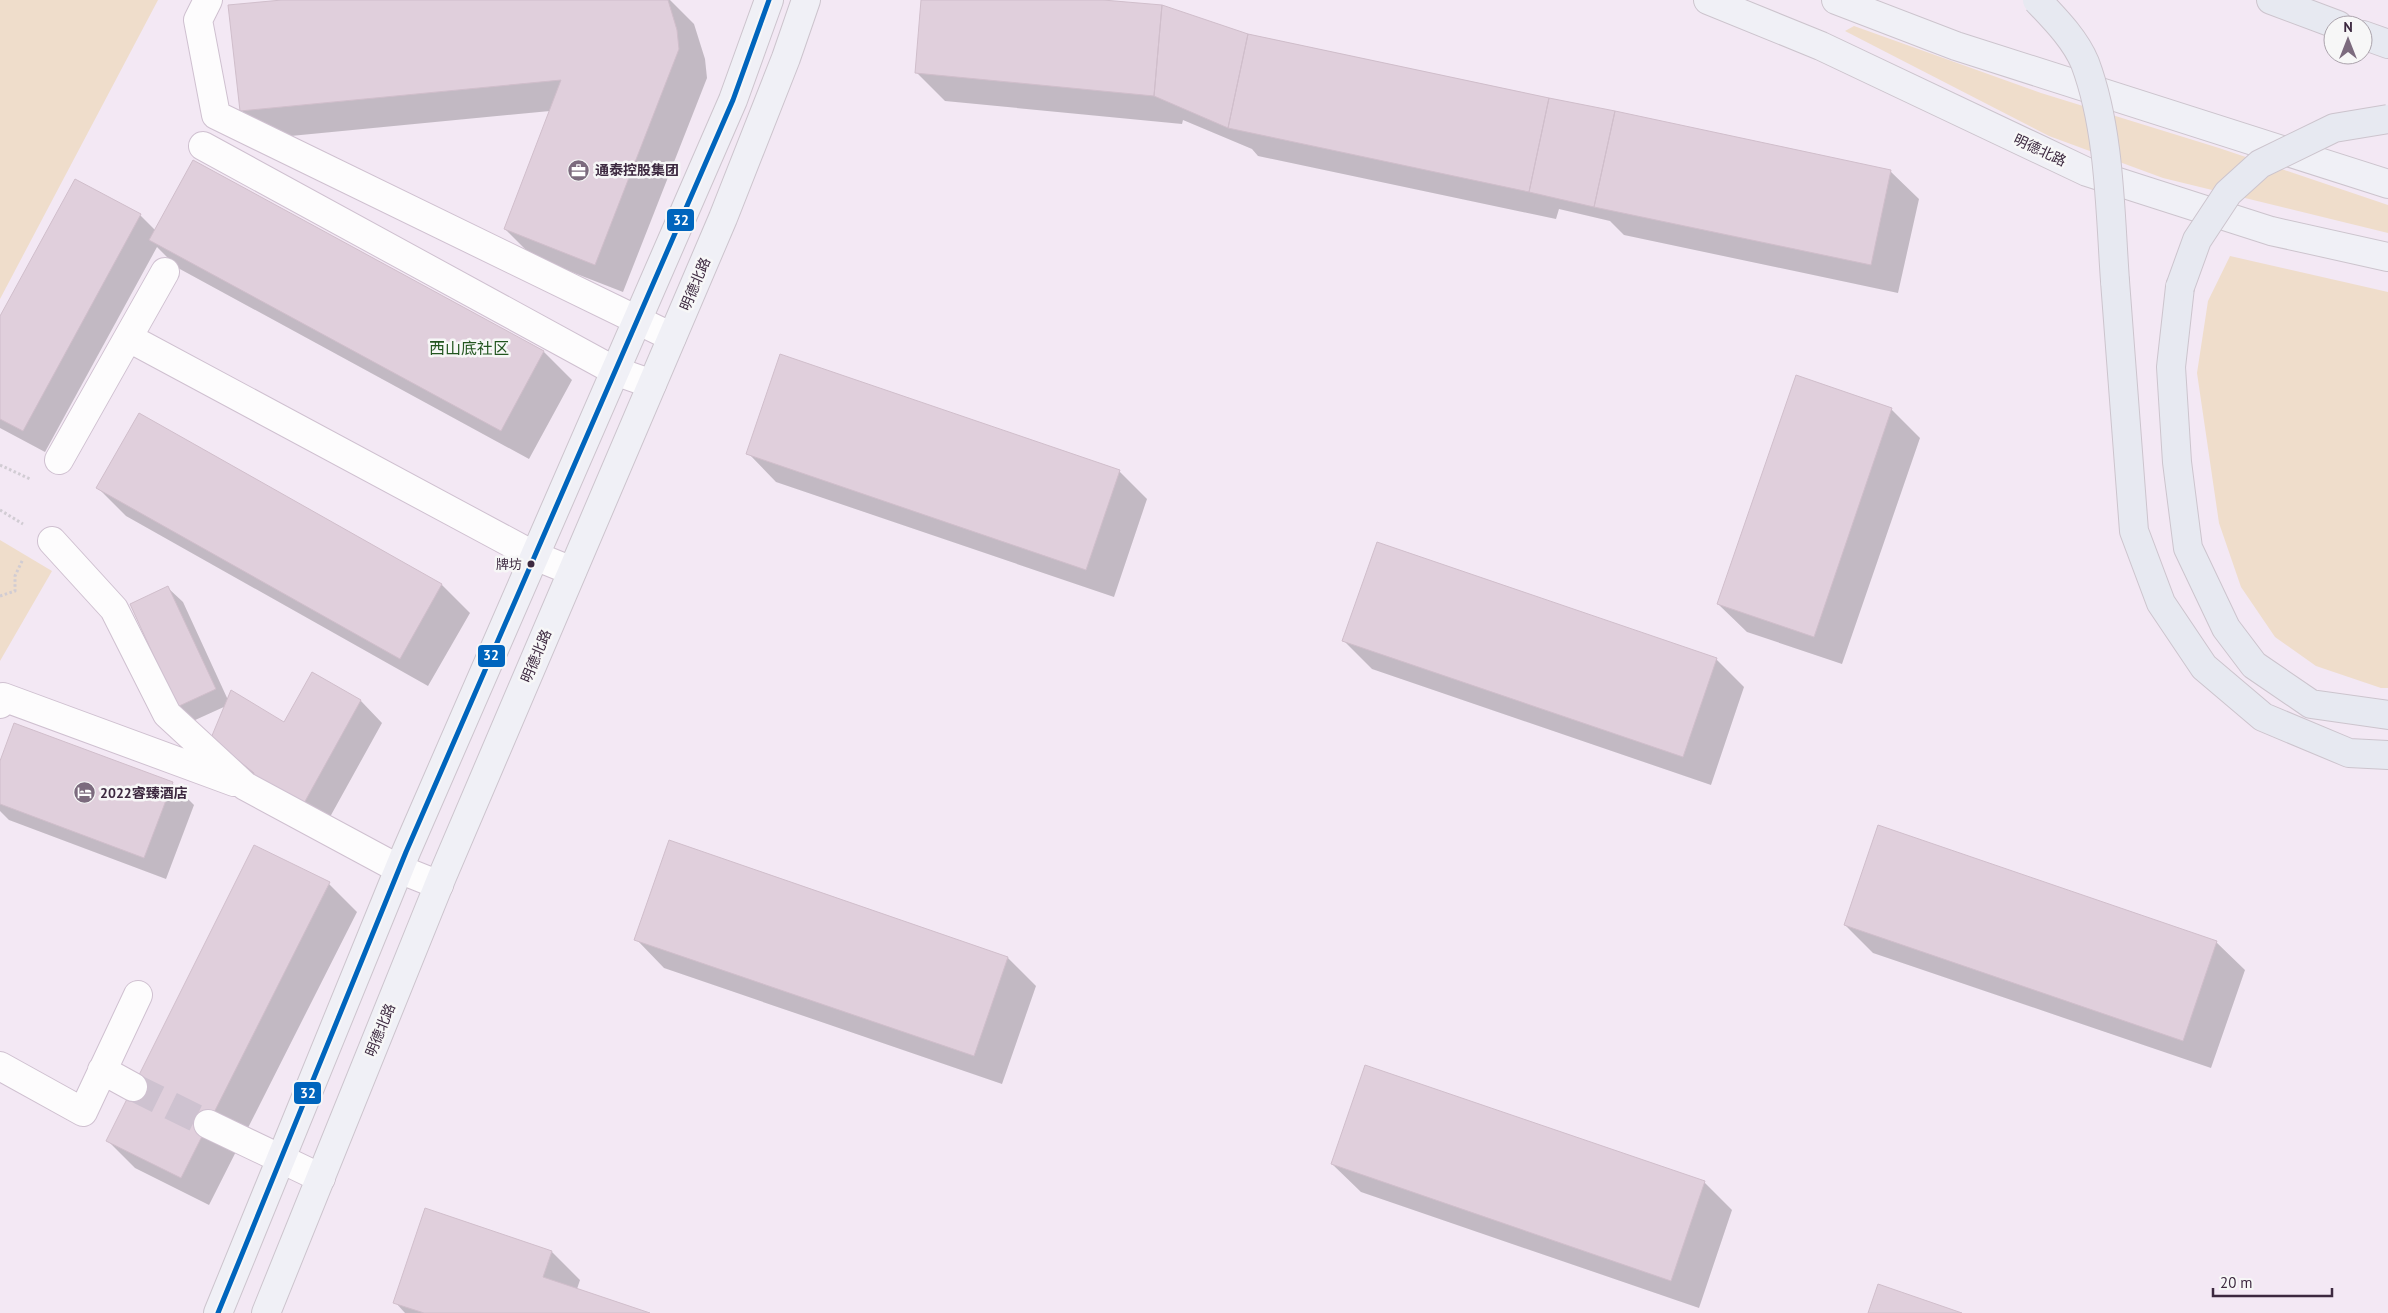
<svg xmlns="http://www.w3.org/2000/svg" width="2388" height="1313" font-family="'PT Sans','Noto Sans SC',sans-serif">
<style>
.green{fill:#efddcb}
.shadow{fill:#0003}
.building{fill:#e0cfdc;stroke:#d0becb}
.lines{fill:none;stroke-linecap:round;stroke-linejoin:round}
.minor-tunnel{stroke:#cec2d0;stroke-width:28;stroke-dasharray:28 14;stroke-linecap:butt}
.minor-casing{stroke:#cfc0d0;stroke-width:30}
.major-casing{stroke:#ccc4cd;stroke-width:30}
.highway-casing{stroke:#ccc4cd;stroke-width:30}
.path{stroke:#d1ccd3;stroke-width:3;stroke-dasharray:2.5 2.5;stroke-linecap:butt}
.minor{stroke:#fdfcfd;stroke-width:28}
.major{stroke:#f0f0f6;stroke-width:28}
.highway{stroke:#e7e9f1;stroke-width:28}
.highway-bridge-casing{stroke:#ccc4cd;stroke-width:30;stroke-linecap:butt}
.highway-bridge{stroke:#e7e9f1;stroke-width:28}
.bus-1-casing{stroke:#f7f7f7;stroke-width:9}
.bus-1{stroke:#0065bd;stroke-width:5}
.bus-dot{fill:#3c283f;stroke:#f7f7f7;stroke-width:2}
.labels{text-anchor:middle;stroke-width:5;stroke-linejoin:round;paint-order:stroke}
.bus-label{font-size:13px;fill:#3c283f;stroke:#f7f7f7;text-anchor:end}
.street-label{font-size:14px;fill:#3c283f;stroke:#f7f7f7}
.poi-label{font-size:14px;font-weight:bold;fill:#3c283f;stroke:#f7f7f7;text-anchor:start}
.quarter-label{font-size:16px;fill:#22551f;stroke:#f7f7f7}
.line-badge{stroke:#f7f7f7;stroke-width:2}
.badge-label{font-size:14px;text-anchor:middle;font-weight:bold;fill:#fff}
</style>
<rect width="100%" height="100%" fill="#f3e8f4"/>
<path class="green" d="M0,0h158l-158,299z
M1854,26l187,67 178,55 169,57v28l-225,-55 -114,-42 -204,-105z
M2230,256l158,36v396h-7l-65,-22 -41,-29 -34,-50 -22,-64 -22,-150 11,-72z
M0,540l52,31 -52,90z"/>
<path class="shadow" d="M295,0h375l24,24 11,35 2,19 -84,214 -90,-35 -28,-28 45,-118 -280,27 -29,-28z
M923,0h165l802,171 29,28 -21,94 -274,-58 -14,-14 -51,-12 -3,10 -298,-63 -6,-7 -69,-29 -1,4 -237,-23 -28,-28z
M193,162l351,190 28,28 -43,79 -351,-191 -21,-21 -112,205 -45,-24v-109l140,-104 16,16z
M1891,409l29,29 -78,226 -95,-32 -29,-28z
M139,415l303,170 28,28 -42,73 -302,-170 -28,-28z
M748,453l371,18 28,28 -33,98 -338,-115z
M168,588l15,14 45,98 56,24 29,-50 48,27 21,22 -57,103 -70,-50 -42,-39 13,-31 -33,15 -15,-15z
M1344,641l372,18 28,28 -33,98 -339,-116z
M0,764l172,19 22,22 -28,74 -157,-59 -9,-9z
M670,842l338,116 28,28 -34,98 -338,-116 -28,-29z
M329,884l28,28 -148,293 -74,-37 -28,-28z
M1845,925l371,17 29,28 -34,98 -338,-115z
M1332,1164l372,18 28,28 -33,98 -338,-116z
M426,1210l126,42 28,28 -3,9 69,24h-241l-10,-11z"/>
<path class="building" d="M282,0h386l9,30 2,19 -84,216 -91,-36 57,-149 -321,31 -12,-106z
M921,0h182l59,5 -8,91 -239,-23z
M1162,5l86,29 -20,94 -74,-32z
M1248,34l301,64 -20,94 -301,-64z
M1549,98l66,13 -21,96 -65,-15z
M1615,111l276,59 -20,95 -277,-58z
M193,160l351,191 -43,80 -352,-191z
M75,179l66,35 -118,217 -23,-12v-103z
M780,354l340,116 -34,100 -340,-116z
M1796,375l96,33 -78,229 -97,-33z
M139,413l303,171 -42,75 -304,-171z
M1377,542l340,116 -34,99 -341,-116z
M168,586l48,103 -39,18 -47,-103z
M312,672l49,28 -58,105 -50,-25 1,-7 -43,-35 20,-48 53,32z
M14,723l159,59 -29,76 -144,-54v-43z
M1878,825l339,116 -34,100 -339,-116z
M669,840l339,117 -34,99 -340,-116z
M254,845l76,37 -149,296 -75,-37z
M1365,1065l340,116 -34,100 -340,-117z
M425,1208l127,43 -9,26 107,36h-226l-31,-10z
M1878,1284l84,29h-94z"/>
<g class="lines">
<path class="minor-tunnel" d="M133,1087l75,37"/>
<defs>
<path id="minor" d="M208,0l-10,20 18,95 456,222
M203,146l412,225 37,13
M129,338l406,218 37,15
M59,460l106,-188
M52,541l62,68 53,105 78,72 154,83 40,16
M0,704l3,-7 231,85
M0,1066l83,46 55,-117
M102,1070l31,17
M208,1124l113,54"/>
<path id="major" d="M1708,0l113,46 266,126 184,59 117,26
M1836,0l120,46 432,138
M218,1313l188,-461 327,-752 36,-100
M266,1313l176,-436 281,-659 63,-160 20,-58"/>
<path id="highway" d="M2271,0l67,25
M2363,35l25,9
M2115,281l19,250 27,72 43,64 59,50 86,36 39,2
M2180,287l-9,80 6,95 11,86 38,80 28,37 57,39 77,11"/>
</defs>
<use href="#minor" class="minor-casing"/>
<use href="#major" class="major-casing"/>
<use href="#highway" class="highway-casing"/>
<path class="path" d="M0,465l30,14
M0,510l23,14
M0,596l15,-5v-15l8,-17"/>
<use href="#minor" class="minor"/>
<use href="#major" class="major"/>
<use href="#highway" class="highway"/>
<defs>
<path id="highway-bridge" d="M2037,0c18,19 38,39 48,63 25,67 25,148 30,218
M2180,287l17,-47 31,-47 32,-29 74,-36 54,-9"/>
</defs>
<use href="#highway-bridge" class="highway-bridge-casing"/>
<use href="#highway-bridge" class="highway-bridge"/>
<defs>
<path id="bus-1" d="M218,1313l188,-461 327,-752 36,-100"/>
</defs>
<use href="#bus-1" class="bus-1-casing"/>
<use href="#bus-1" class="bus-1"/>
</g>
<defs>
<symbol id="office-disc" viewBox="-11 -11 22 22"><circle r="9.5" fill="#7c6b7e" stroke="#f7f7f7"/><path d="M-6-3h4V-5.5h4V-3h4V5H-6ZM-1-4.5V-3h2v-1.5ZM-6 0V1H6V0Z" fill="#fff"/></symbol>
<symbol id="hotel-disc" viewBox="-11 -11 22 22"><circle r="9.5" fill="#7c6b7e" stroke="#f7f7f7"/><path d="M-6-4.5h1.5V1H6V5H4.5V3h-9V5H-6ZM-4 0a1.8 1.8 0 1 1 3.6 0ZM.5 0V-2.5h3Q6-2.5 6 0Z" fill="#fff"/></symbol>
</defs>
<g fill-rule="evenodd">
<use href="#office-disc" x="566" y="158" width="25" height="25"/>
<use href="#hotel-disc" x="72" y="780" width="25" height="25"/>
</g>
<circle class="bus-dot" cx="531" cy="564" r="4.5"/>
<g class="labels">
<g class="bus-label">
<text x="522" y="569">牌坊</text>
</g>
<g class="street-label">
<text transform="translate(2040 150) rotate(25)" y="5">明德北路</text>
<text transform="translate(695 284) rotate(-67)" y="5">明德北路</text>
<text transform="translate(536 656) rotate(-67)" y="5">明德北路</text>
<text transform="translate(380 1030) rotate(-68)" y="5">明德北路</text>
</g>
<g class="poi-label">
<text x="595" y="175">通泰控股集团</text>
<text x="100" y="798">2022睿臻酒店</text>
</g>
<g class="quarter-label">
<text x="469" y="354">西山底社区</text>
</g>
</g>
<g class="line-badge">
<rect x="666" y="208" width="29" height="24" rx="5" fill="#0065bd"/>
<rect x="477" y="644" width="29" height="24" rx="5" fill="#0065bd"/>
<rect x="293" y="1081" width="29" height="24" rx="5" fill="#0065bd"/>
</g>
<g class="badge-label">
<text x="681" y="225">32</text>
<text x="491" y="660">32</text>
<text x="308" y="1098">32</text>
</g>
<g transform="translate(2348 40)"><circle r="24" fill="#f7f7f7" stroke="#aca4ad"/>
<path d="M0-4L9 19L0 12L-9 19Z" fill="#7c6b7e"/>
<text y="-8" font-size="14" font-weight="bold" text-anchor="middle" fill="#3c283f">N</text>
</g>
<path d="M2213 1288v8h119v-8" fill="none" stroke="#3c283f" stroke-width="2.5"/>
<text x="2220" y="1288" font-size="15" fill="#3c283f" stroke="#f7f7f7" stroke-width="4" paint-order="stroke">20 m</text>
</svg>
